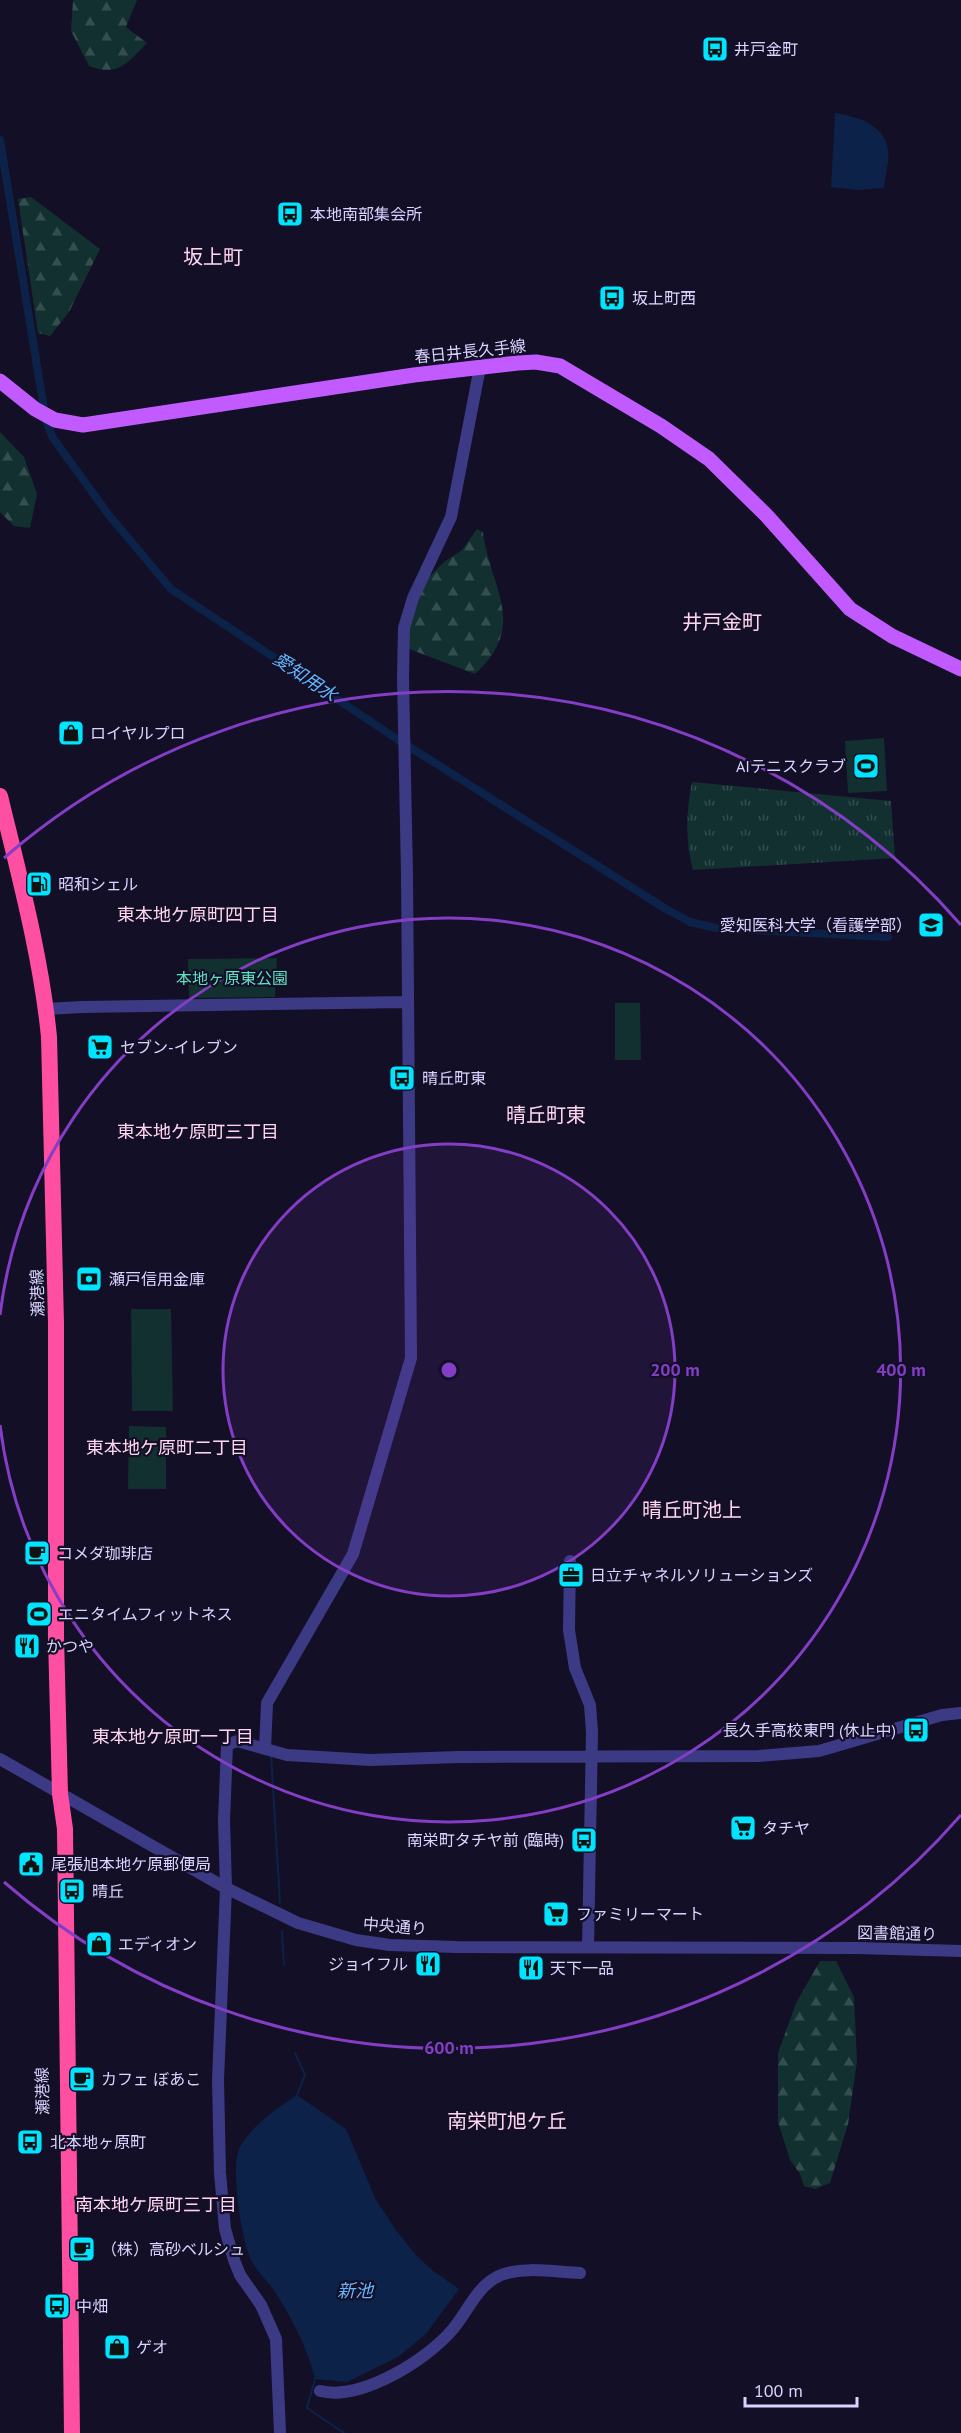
<svg xmlns="http://www.w3.org/2000/svg" width="961" height="2433" font-family="'PT Sans','Noto Sans JP',sans-serif">
<style>
.grass{fill:url(#grass-tufts)}
.forest{fill:url(#forest-firs)}
.park{fill:#12302f}
.water{fill:#0c2248}
.lines{fill:none;stroke-linecap:round;stroke-linejoin:round}
.stream{stroke:#0c2248;stroke-width:2}
.canal{stroke:#0c2248;stroke-width:8}
.minor{stroke:#3d3a85;stroke-width:12}
.major{stroke:#c25bff;stroke-width:15}
.highway{stroke:#ff4fa3;stroke-width:16}
.ring{fill:none;stroke:#843dc5;stroke-width:3}
.labels{text-anchor:middle;stroke-width:4.5;stroke-linejoin:round;paint-order:stroke}
.poi-label{font-size:16px;fill:#d9d4ff;stroke:#130f26;text-anchor:start}
.street-label{font-size:16px;fill:#d9d4ff;stroke:#130f26}
.park-label{font-size:16px;fill:#5fe0c0;stroke:#130f26}
.water-label{font-size:18px;font-style:italic;fill:#62b6ff;stroke:#130f26}
.neighbourhood-label{font-size:18px;fill:#ffd6f0;stroke:#130f26}
.quarter-label{font-size:20px;fill:#ffd6f0;stroke:#130f26}
.centre{fill:#843dc5;stroke:#130f26;stroke-width:3}
.ring-label{font-size:18px;text-anchor:middle;font-weight:bold;fill:#843dc5;stroke:#130f26;stroke-width:4.5;stroke-linejoin:round;paint-order:stroke}
</style>
<defs>
<pattern id="grass-tufts" width="24" height="20" patternUnits="userSpaceOnUse" patternTransform="scale(1.5)"><rect width="24" height="20" fill="#12302f"/><path d="M3 7l-1-3M5 7V3M7 7l1-3M15 17l-1-3M17 17v-4M19 17l1-3" fill="none" stroke="#344d4e"/></pattern>
<pattern id="forest-firs" width="22" height="20" patternUnits="userSpaceOnUse" patternTransform="scale(1.5)"><rect width="22" height="20" fill="#12302f"/><path d="M5 1l3.5 6h-7zM16 11l3.5 6h-7z" fill="#344d4e"/></pattern>
</defs>
<rect width="100%" height="100%" fill="#130f26"/>
<path class="grass" d="M692,782l199,19 4,57 -202,12c-8,-29 -7,-58 -1,-88z"/>
<path class="forest" d="M73,0h64l-11,27 21,16c-20,20 -28,34 -58,23l-18,-35z
M31,197l69,52 -31,63 -19,24 -12,-3 -20,-134z
M0,432l24,25 13,37 -7,34 -16,-2 -14,-14z
M477,529l6,3c7,57 46,92 -8,142l-66,-25 -1,-19 17,-49 19,-19 18,-12z
M820,1961h16l18,36 3,64 -9,63 -18,59 -15,6 -11,-3 -4,-12 -10,-14 -12,-38v-69l18,-50z"/>
<path class="park" d="M884,738l3,53 -39,2 -3,-52z
M277,958l-2,39 -86,1 -1,-39z
M615,1003h25l1,57h-26z
M131,1309h40l2,102h-41z
M129,1426l37,1v62h-38z"/>
<path class="water" d="M835,113c21,3 49,11 53,36 2,11 -3,27 -4,39l-26,2 -27,-3z
M297,2095l49,34 30,71 20,30 20,25 16,15 27,19 -33,45 -28,23 -51,25 -32,-3c-8,-32 -24,-63 -42,-90 -8,-11 -20,-22 -24,-34 -8,-21 -19,-89 -9,-108 13,-23 35,-37 57,-52z"/>
<g class="lines">
<path class="stream" d="M271,1754l9,149
M282,1931l2,34
M295,2053l10,22 -8,20
M315,2379l-8,29 37,25"/>
<path class="canal" d="M0,140l46,281 7,17 55,76 63,75 226,150 269,170 24,13 26,6 172,9"/>
<path class="minor" d="M46,1009l36,-2 325,-5
M570,1561l-1,69 6,38 15,37 2,27 -4,215
M265,1749l2,-46 86,-149 58,-196 -4,-483 -4,-198 1,-49 9,-30 38,-81 29,-150
M0,1759l226,129 72,35 58,17 34,5 67,2 401,1 103,3
M320,2391c41,10 107,-31 133,-62 16,-19 24,-44 48,-54 23,-9 55,-3 79,-2
M280,2433l-4,-94 -15,-34 -21,-30 -6,-15 -9,-31 -5,-56 -2,-93 8,-192 -2,-67 3,-76 10,-4 50,14 83,5 89,-3 300,-1 60,-5 123,-36 19,-2"/>
<path class="major" d="M0,381l35,28 20,11 28,5 331,-50 104,-12 18,-1 24,4 101,60 48,33 58,57 83,93 42,27 69,33"/>
<path class="highway" d="M0,796c19,79 41,160 49,241l7,286v314l4,157 5,35 7,604"/>
</g>
<circle cx="449" cy="1370" r="226" fill="#843dc5" fill-opacity=".12"/>
<g class="ring">
<circle cx="449" cy="1370" r="226"/>
<path d="M0 1315A452 452 0 1 1 0 1425"/>
<path d="M961 1815A678 678 0 0 1 4 1882M4 858A678 678 0 0 1 961 925"/>
</g>
<defs>
<symbol id="bus-square" viewBox="-11 -11 22 22"><rect x="-9" y="-9" width="18" height="18" rx="4" fill="#00e5ff" stroke="#130f26"/><path d="M-5-6H5V4H4V6H2V4H-2V6H-4V4H-5ZM-3.5-4V0h7V-4ZM-3.5 1.2v1.5H-2V1.2ZM2 1.2v1.5H3.5V1.2Z" fill="#111"/></symbol>
<symbol id="shop-square" viewBox="-11 -11 22 22"><rect x="-9" y="-9" width="18" height="18" rx="4" fill="#00e5ff" stroke="#130f26"/><path d="M-5-2.5h2.3a2.7 3.5 0 0 1 5.4 0H5L5.5 6h-11ZM-1.5-2.5h3a1.5 2.3 0 0 0-3 0Z" fill="#111"/></symbol>
<symbol id="stadium-square" viewBox="-11 -11 22 22"><rect x="-9" y="-9" width="18" height="18" rx="4" fill="#00e5ff" stroke="#130f26"/><path d="M0-5a6.5 5 0 1 0 0 10a6.5 5 0 1 0 0-10ZM-3.5-1.8h7v3.6h-7Z" fill="#111"/></symbol>
<symbol id="fuel-square" viewBox="-11 -11 22 22"><rect x="-9" y="-9" width="18" height="18" rx="4" fill="#00e5ff" stroke="#130f26"/><path d="M-5.5-6h7V0h2V4h1.3V-2.5L3-4.5l.8-.8L6-3V5H2.5V1h-1V6h-7ZM-4.2-4.7v3.2H.2V-4.7Z" fill="#111"/></symbol>
<symbol id="university-square" viewBox="-11 -11 22 22"><rect x="-9" y="-9" width="18" height="18" rx="4" fill="#00e5ff" stroke="#130f26"/><path d="M0-5L7-2L0 1L-7-2ZM-4 1L0 2.5L4 1V4Q0 6-4 4Z" fill="#111"/></symbol>
<symbol id="supermarket-square" viewBox="-11 -11 22 22"><rect x="-9" y="-9" width="18" height="18" rx="4" fill="#00e5ff" stroke="#130f26"/><path d="M-6-5.5h2.5l.6 2H6L4.5 2H-2.5L-4.4-4H-6ZM-1.5 3.2a1.3 1.3 0 1 0 .1 0ZM3 3.2a1.3 1.3 0 1 0 .1 0Z" fill="#111"/></symbol>
<symbol id="bank-square" viewBox="-11 -11 22 22"><rect x="-9" y="-9" width="18" height="18" rx="4" fill="#00e5ff" stroke="#130f26"/><path d="M-6-4H6V4H-6ZM0-2.3a2.3 2.3 0 1 0 0 4.6a2.3 2.3 0 1 0 0-4.6Z" fill="#111"/></symbol>
<symbol id="cafe-square" viewBox="-11 -11 22 22"><rect x="-9" y="-9" width="18" height="18" rx="4" fill="#00e5ff" stroke="#130f26"/><path d="M-5.5-4.5H6V0H3Q3 3.5 0 3.5H-2.5Q-5.5 3.5-5.5 0ZM3-3.2v2h1.7v-2ZM-6 4.5H4V6H-6Z" fill="#111"/></symbol>
<symbol id="office-square" viewBox="-11 -11 22 22"><rect x="-9" y="-9" width="18" height="18" rx="4" fill="#00e5ff" stroke="#130f26"/><path d="M-6-3h4V-5.5h4V-3h4V5H-6ZM-1-4.5V-3h2v-1.5ZM-6 0V1H6V0Z" fill="#111"/></symbol>
<symbol id="restaurant-square" viewBox="-11 -11 22 22"><rect x="-9" y="-9" width="18" height="18" rx="4" fill="#00e5ff" stroke="#130f26"/><path d="M-5-6h1v4h1v-4h1v4h1v-4h1v5L-1.5 .5V6h-2V.5L-5-1ZM5-6V6H3V1.5H1.5Q1.5-4 5-6Z" fill="#111"/></symbol>
<symbol id="civic-square" viewBox="-11 -11 22 22"><rect x="-9" y="-9" width="18" height="18" rx="4" fill="#00e5ff" stroke="#130f26"/><path d="M-.6-6.5H3V-4.5H.6V-3L4-1V1h2V6H-6V1h2V-1L-.6-3ZM-1.2 2.5V6h2.4V2.5Z" fill="#111"/></symbol>
</defs>
<g fill-rule="evenodd">
<use href="#bus-square" x="700" y="34" width="30" height="30"/>
<use href="#bus-square" x="275" y="199" width="30" height="30"/>
<use href="#bus-square" x="597" y="283" width="30" height="30"/>
<use href="#shop-square" x="56" y="718" width="30" height="30"/>
<use href="#stadium-square" x="851" y="751" width="30" height="30"/>
<use href="#fuel-square" x="24" y="869" width="30" height="30"/>
<use href="#university-square" x="916" y="910" width="30" height="30"/>
<use href="#supermarket-square" x="85" y="1032" width="30" height="30"/>
<use href="#bus-square" x="387" y="1063" width="30" height="30"/>
<use href="#bank-square" x="74" y="1264" width="30" height="30"/>
<use href="#cafe-square" x="22" y="1538" width="30" height="30"/>
<use href="#office-square" x="556" y="1560" width="30" height="30"/>
<use href="#stadium-square" x="24" y="1599" width="30" height="30"/>
<use href="#restaurant-square" x="12" y="1631" width="30" height="30"/>
<use href="#bus-square" x="901" y="1715" width="30" height="30"/>
<use href="#supermarket-square" x="728" y="1813" width="30" height="30"/>
<use href="#bus-square" x="569" y="1825" width="30" height="30"/>
<use href="#civic-square" x="16" y="1849" width="30" height="30"/>
<use href="#bus-square" x="57" y="1876" width="30" height="30"/>
<use href="#supermarket-square" x="541" y="1899" width="30" height="30"/>
<use href="#shop-square" x="84" y="1929" width="30" height="30"/>
<use href="#restaurant-square" x="413" y="1949" width="30" height="30"/>
<use href="#restaurant-square" x="516" y="1953" width="30" height="30"/>
<use href="#cafe-square" x="67" y="2064" width="30" height="30"/>
<use href="#bus-square" x="15" y="2127" width="30" height="30"/>
<use href="#cafe-square" x="67" y="2234" width="30" height="30"/>
<use href="#bus-square" x="42" y="2291" width="30" height="30"/>
<use href="#shop-square" x="102" y="2332" width="30" height="30"/>
</g>
<g class="labels">
<g class="poi-label">
<text x="734" y="55">井戸金町</text>
<text x="310" y="220">本地南部集会所</text>
<text x="632" y="304">坂上町西</text>
<text x="90" y="739">ロイヤルプロ</text>
<text x="846" y="772" text-anchor="end">AIテニスクラブ</text>
<text x="58" y="890">昭和シェル</text>
<text x="912" y="931" text-anchor="end">愛知医科大学（看護学部）</text>
<text x="120" y="1053">セブン-イレブン</text>
<text x="422" y="1084">晴丘町東</text>
<text x="109" y="1285">瀬戸信用金庫</text>
<text x="57" y="1559">コメダ珈琲店</text>
<text x="590" y="1581">日立チャネルソリューションズ</text>
<text x="58" y="1620">エニタイムフィットネス</text>
<text x="46" y="1652">かつや</text>
<text x="896" y="1736" text-anchor="end">長久手高校東門 (休止中)</text>
<text x="762" y="1834">タチヤ</text>
<text x="564" y="1846" text-anchor="end">南栄町タチヤ前 (臨時)</text>
<text x="51" y="1870">尾張旭本地ケ原郵便局</text>
<text x="92" y="1897">晴丘</text>
<text x="576" y="1920">ファミリーマート</text>
<text x="118" y="1950">エディオン</text>
<text x="408" y="1970" text-anchor="end">ジョイフル</text>
<text x="550" y="1974">天下一品</text>
<text x="101" y="2085">カフェ ぼあこ</text>
<text x="50" y="2148">北本地ヶ原町</text>
<text x="101" y="2255">（株）高砂ベルシュ</text>
<text x="76" y="2312">中畑</text>
<text x="136" y="2353">ゲオ</text>
</g>
<g class="street-label">
<text transform="translate(470 351) rotate(-6)" y="6">春日井長久手線</text>
<text transform="translate(37 1293) rotate(-92)" y="6">瀬港線</text>
<text transform="translate(395 1926) rotate(5)" y="6">中央通り</text>
<text transform="translate(897 1933) rotate(1)" y="6">図書館通り</text>
<text transform="translate(42 2091) rotate(-91)" y="6">瀬港線</text>
</g>
<g class="park-label">
<text x="232" y="984">本地ヶ原東公園</text>
</g>
<g class="water-label">
<text transform="translate(305 677) rotate(34)" y="6">愛知用水</text>
<text x="355" y="2297">新池</text>
</g>
<g class="neighbourhood-label">
<text x="198" y="921">東本地ケ原町四丁目</text>
<text x="198" y="1138">東本地ケ原町三丁目</text>
<text x="167" y="1454">東本地ケ原町二丁目</text>
<text x="173" y="1743">東本地ケ原町一丁目</text>
<text x="156" y="2211">南本地ケ原町三丁目</text>
</g>
<g class="quarter-label">
<text x="213" y="264">坂上町</text>
<text x="722" y="629">井戸金町</text>
<text x="546" y="1122">晴丘町東</text>
<text x="692" y="1517">晴丘町池上</text>
<text x="507" y="2128">南栄町旭ケ丘</text>
</g>
</g>
<circle cx="449" cy="1370" r="9" class="centre"/>
<g class="ring-label">
<text x="675" y="1376">200 m</text>
<text x="901" y="1376">400 m</text>
<text x="449" y="2054">600 m</text>
</g>
<path d="M745 2397v9h112v-9" fill="none" stroke="#d9d4ff" stroke-width="3"/>
<text x="754" y="2397" font-size="18" fill="#d9d4ff" stroke="#130f26" stroke-width="4.5" paint-order="stroke">100 m</text>
</svg>
